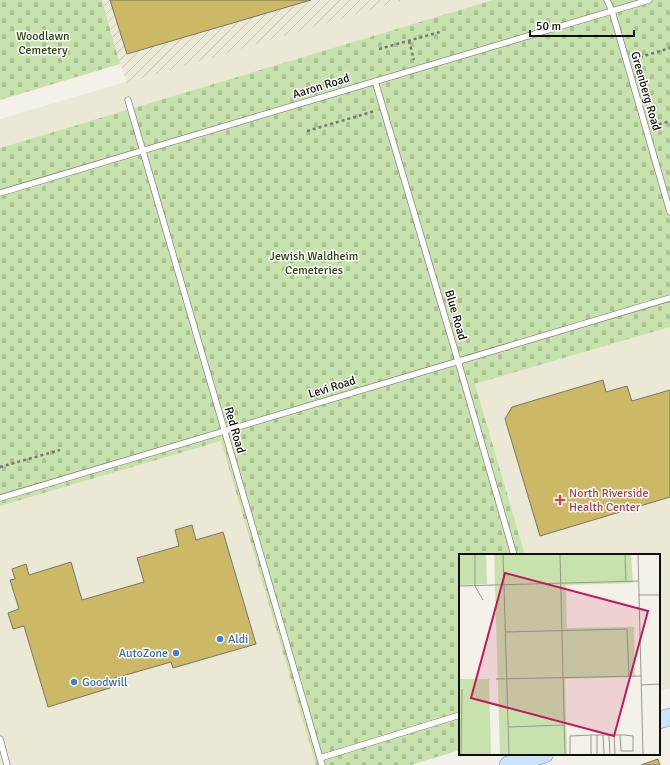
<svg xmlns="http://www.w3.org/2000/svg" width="670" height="765" font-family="Signika,sans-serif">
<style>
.built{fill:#ece8d6}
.industrial{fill:url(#industrial-furrows)}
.cemetery{fill:url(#cemetery-stones)}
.building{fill:#ccb965;stroke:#77756c}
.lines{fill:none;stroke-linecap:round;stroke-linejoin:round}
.service-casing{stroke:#8b8980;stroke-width:7}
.primary-casing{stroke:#708fa8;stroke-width:18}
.path{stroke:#797771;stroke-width:2.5;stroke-dasharray:3 3;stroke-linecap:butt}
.service{stroke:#fff;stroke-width:5.5}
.primary{stroke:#c9e5fd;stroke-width:17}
.health-dot{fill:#e0444e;stroke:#fff;stroke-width:1.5}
.shop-dot{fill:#3f7fe0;stroke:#fff;stroke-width:1.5}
.labels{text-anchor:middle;stroke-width:3;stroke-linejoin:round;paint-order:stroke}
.park-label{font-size:12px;fill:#2b420c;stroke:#fff}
.street-label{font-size:12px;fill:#0f0e0b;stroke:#fff}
.health-label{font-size:12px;fill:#be3a42;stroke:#fff;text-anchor:start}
.shop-label{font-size:12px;fill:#366cbe;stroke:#fff;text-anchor:start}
.inset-road{fill:none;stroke:#989790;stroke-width:1}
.view{fill:#c2185b;fill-opacity:0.15;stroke:#c2185b;stroke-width:2}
.inset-edge{fill:none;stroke:#0f0e0b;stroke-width:2}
</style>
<defs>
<pattern id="industrial-furrows" width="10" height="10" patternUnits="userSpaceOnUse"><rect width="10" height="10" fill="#ece8d6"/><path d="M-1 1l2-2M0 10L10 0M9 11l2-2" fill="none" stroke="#c9c6b6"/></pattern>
<pattern id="cemetery-stones" width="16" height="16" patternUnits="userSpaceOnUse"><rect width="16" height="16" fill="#c7e2ac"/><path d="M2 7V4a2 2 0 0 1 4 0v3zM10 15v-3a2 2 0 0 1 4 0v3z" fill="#aac193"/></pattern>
</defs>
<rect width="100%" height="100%" fill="#f4f2e8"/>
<path class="built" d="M404,0h89l-493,148v-29z
M670,327v361l-11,3v-136h-134l-50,-171z
M221,441l95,324h-316v-259z"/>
<path class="industrial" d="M102,0h302l-277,83 -7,-19z"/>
<path class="cemetery" d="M0,0h102l18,64 -120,36z
M493,0h177v327l-195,57 50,171h-65v195l-49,15h-95l-95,-324 -221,65v-358z"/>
<path class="building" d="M110,0h201l-184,54z
M603,380l3,12 21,-6 5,15 38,-11v107l-130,39 -35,-117 7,-12z
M192,525l4,15 27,-8 33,112 -83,24 -2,-6 -63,18 2,8 -62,19 -24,-81 -11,3 -5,-16 11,-4 -9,-29 5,-1 -3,-10 14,-5 3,11 42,-13 11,38 62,-18 -7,-24 42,-12 -4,-16z
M658,759l2,6h-19z"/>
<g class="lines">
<defs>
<path id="service" d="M607,0l5,11 58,201
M375,81l83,280 56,194
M128,100l194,665
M0,193l649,-193
M0,498l670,-200
M0,739l7,26
M320,758l140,-43"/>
<path id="primary" d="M659,720l11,-3
M508,765l37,-11"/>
</defs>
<use href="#service" class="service-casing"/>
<use href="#primary" class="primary-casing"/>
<path class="path" d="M409,41l5,19
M379,49l61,-17
M634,59l36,-11
M653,126l17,-5
M307,131l68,-20
M0,467l60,-17"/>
<use href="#service" class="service"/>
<use href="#primary" class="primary"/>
</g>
<path class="health-dot" d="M558 494h4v4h4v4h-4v4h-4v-4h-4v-4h4z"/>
<g class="shop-dot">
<circle cx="220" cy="639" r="4"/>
<circle cx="176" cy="653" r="4"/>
<circle cx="74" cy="682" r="4"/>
</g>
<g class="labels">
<g class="park-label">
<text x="43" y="40">Woodlawn<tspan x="43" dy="14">Cemetery</tspan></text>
<text x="314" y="260">Jewish Waldheim<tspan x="314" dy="14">Cemeteries</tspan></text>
</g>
<g class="street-label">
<text transform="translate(321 86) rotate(-17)" y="4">Aaron Road</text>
<text transform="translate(646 91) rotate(74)" y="4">Greenberg Road</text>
<text transform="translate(456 315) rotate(74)" y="4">Blue Road</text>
<text transform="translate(332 387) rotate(-17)" y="4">Levi Road</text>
<text transform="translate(235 430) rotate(74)" y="4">Red Road</text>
</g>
<g class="health-label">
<text x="569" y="497">North Riverside<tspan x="569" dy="14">Health Center</tspan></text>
</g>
<g class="shop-label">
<text x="228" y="643">Aldi</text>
<text x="168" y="657" text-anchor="end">AutoZone</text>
<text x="82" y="686">Goodwill</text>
</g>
</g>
<g transform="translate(459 554)">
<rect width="201" height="201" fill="#f4f2e8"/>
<path d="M0,0h27l1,30 -28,1zM35,0h137l2,29 -67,2 1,43 67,-1 1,48v2l-70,2 2,76h-67zM0,125h30l2,76h-32z" fill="#c7e2ac"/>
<path class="inset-road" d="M16,0v32l8,14M44,0l6,201M101,0l5,201M166,0l1,27M179,0l5,201M0,32l179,-5M180,41h21M46,78l122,-3 2,47M37,125l145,-3M182,131l19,-1M49,173l56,-2M138,181v19M144,181l1,19M150,181l1,20M155,181l1,19M2,201l1,-66M111,201v-19l21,-1M132,201v-20h33l9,1v15h-12l-1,-16"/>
<path class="view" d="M46,19l143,38 -34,125 -143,-38z"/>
<rect width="201" height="201" class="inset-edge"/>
</g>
<path d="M530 30v6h104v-6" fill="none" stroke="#0f0e0b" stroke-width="2"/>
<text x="536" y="30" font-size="12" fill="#0f0e0b" stroke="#ffffff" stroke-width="3" paint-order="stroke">50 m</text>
</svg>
